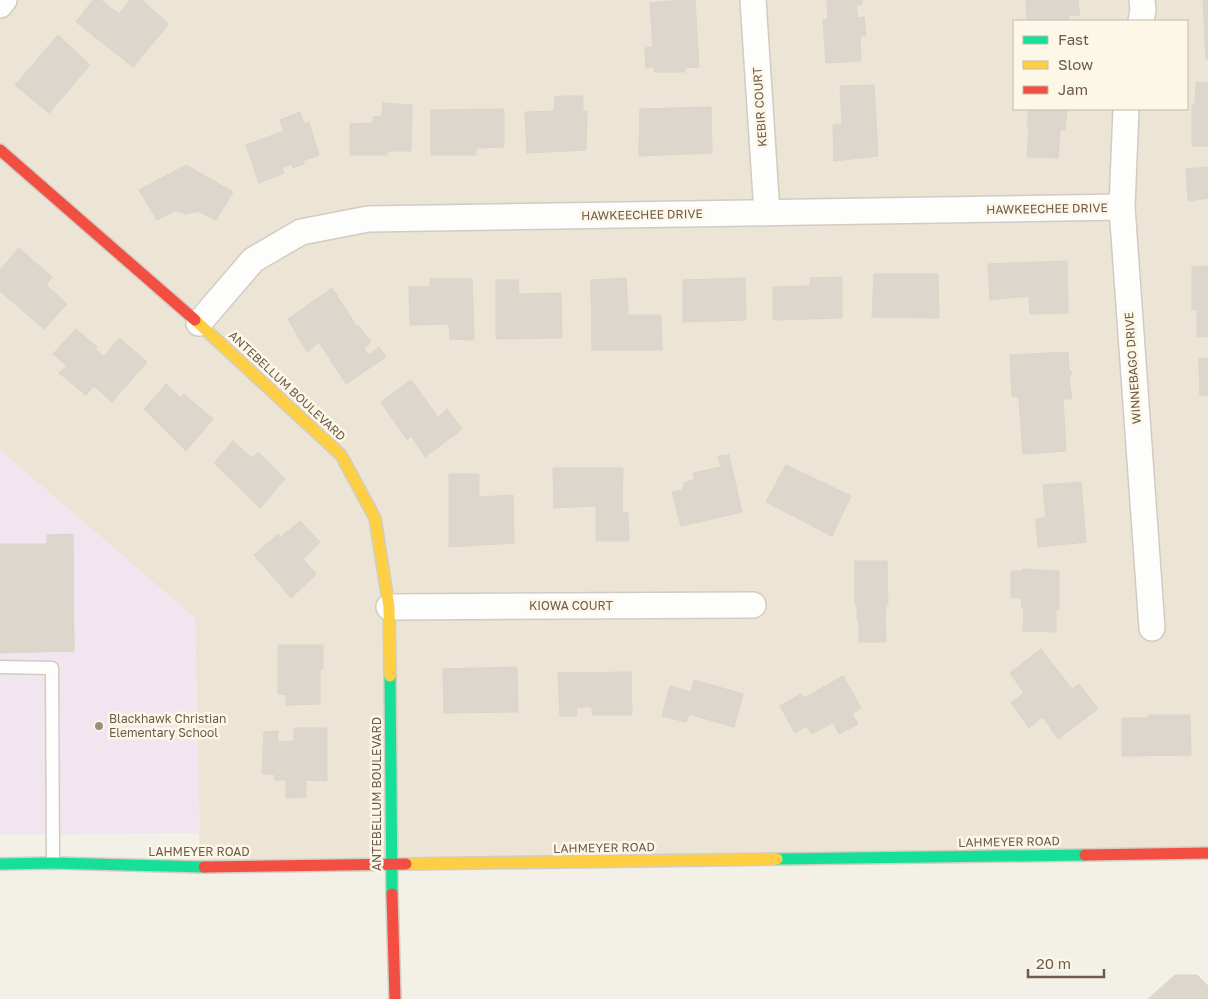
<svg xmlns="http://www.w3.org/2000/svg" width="1208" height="999" font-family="'Golos Text',sans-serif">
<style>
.residential{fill:#ece4d5;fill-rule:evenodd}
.education{fill:#f1e6ef}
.building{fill:#dcd6cd;stroke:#dbd4ca}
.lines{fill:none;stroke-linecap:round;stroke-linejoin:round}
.lane-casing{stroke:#d2cbc3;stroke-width:15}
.street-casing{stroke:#d2cbc3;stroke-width:28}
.fast-casing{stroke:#d3cdc3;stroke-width:14}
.slow-casing{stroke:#d3cdc3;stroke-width:14}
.jam-casing{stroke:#d3cdc3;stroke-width:14}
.lane{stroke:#fdfdfb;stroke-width:12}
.street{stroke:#fdfdfb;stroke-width:25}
.fast{stroke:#16e098;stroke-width:11}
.slow{stroke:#ffcf43;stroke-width:11}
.jam{stroke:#f24e42;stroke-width:11}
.poi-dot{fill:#9c8f82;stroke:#fdf7e7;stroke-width:2}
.labels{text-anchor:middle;stroke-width:5;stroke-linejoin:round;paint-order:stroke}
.street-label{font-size:12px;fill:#6d5b4b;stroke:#fdf7e7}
.poi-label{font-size:12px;fill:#6d5b4b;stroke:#fdf7e7;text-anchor:start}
</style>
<rect width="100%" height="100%" fill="#f3f0e7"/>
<path class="residential" d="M0,0h1208v854l-1008,13 -5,-249 -195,-168zM1014,21h173v88h-173z"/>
<path class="education" d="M0,450l195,168 5,215 -200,2z"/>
<path class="building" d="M93,0h8l18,14 11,-14h12l27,24 -36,43 -57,-45z
M681,0h14l4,67 -14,1v4h-30l-1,-5 -8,1 -1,-20 8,-1 -3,-44z
M827,0h35v5h-6l2,13 6,-1 2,19h-6l1,25 -35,2 -3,-43 5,-1z
M1026,0h52l2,15 -12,1 1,5h-42z
M1203,0h5v59h-2z
M58,35l32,30 -41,48 -34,-28z
M1196,82l12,1v63h-16v-42h3z
M874,85l4,71 -44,5 -1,-36 9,-1 -2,-38z
M566,96h17v15h4l-1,39 -59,3 -2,-41 29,-1 1,-14z
M383,103l29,2 -1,46h-24v4h-37v-31l23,-1v-6l9,-1z
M711,107l1,46 -73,3 1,-47z
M504,109v38l-28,1v7h-45v-45z
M1029,109h38l-2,21 -5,-1 -2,29 -31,-1 2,-31h-2z
M300,112l4,12 5,-2 10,33 -16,6 1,3 -11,4 -1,-4 -10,4 2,5 -25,10 -13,-38 38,-14 -4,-11z
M186,165l47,27 -17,28 -18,-9 -13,3 -9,-4 -19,10 -18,-30z
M1208,167v31l-20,3 -2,-32z
M19,248l33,29 -6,8 21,19 -23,25 -44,-38v-21z
M1067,261l1,52 -38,1 -1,-18 -39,4 -2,-36z
M1208,266v70l-11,1v-28l-5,1v-43z
M874,274h64l1,44 -67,-1z
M842,277v41l-69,2v-33l37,-1v-8z
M626,278l2,37h33l1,35h-70l-1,-70z
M745,278l1,42 -63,2v-42z
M430,279h42l2,61 -24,-1 -1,-15 -39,1 -1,-38h21z
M496,280h22l1,14 42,-1 1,45 -66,1z
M332,288l25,39 2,-1 12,16 -7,6 5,7 10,-8 7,10 -40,27 -27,-42 -12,10 -19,-33z
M76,329l21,18 -2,2 9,8 15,-19 28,24 -35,40 -18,-16 -8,9 -27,-22 8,-7 -14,-12z
M1068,352l1,17 3,4 -3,4 3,22h-9l3,52 -43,3 -4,-55 -2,-3 -5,1 -2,-42z
M1208,358v37l-8,1 -1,-37z
M411,380l27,37 9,-8 15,20 -37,28 -14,-21 -4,4 -26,-38z
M166,384l15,14 3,-4 29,25 -27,32 -42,-42z
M233,441l19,17 6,-6 27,27 -25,29 -46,-45z
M729,455l13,57 -61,14 -9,-34 10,-2 2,-7 11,-4 -2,-6 28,-6 -3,-11z
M786,465l65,31 -19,40 -66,-34z
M553,468h70l-1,44 6,1 1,28h-33v-35l-42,2z
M449,474h30v23l34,-2 1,48 -65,4z
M1081,482l5,60 -48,5 -2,-28 10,-1 -3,-33z
M300,521l20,21 -17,17 13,15 -25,24 -37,-43 24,-21 3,3z
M73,534l1,117 -74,2v-109h47v-9z
M855,561h32l1,43 -2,-1 -1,14 1,25h-27v-22h-2v-16h-2z
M1022,569l37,2v39h-3v22l-33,-1 1,-23h-2l-1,-10h-10v-27h11z
M278,645h45v23l-3,3v33l-34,1v-10l-8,-1z
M1041,649l31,40 7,-5 19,25 -40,30 -15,-22 -14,11 -18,-25 13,-10 -14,-20z
M517,667l1,45 -74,1 -1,-44z
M631,672l1,43h-40v-8h-15l-1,9h-16l-2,-43z
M843,676l18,32 -9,6 6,10 -19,10 -6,-11 -22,11 -4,-8 -12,7 -15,-27 21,-12 3,4z
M694,680l49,14 -9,33 -45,-13 -3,8 -24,-6 8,-30 21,6z
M1148,715h42l1,40 -69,1v-38h26z
M294,728h33v53l-21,-1v17l-20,1v-18h-11l-1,-6h-12l2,-42 14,-1v11l16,-1z
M1175,975h22l11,11v13h-60z"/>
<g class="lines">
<defs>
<path id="lane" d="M0,667l52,1 1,195"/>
<path id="street" d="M753,0l14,213
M0,5l4,-5
M1141,21l2,-11 -1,-10
M1126,109l-4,98 30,421
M199,323l54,-63 48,-28 67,-13 754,-12
M389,607l364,-2"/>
<path id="fast" d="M390,676l2,218
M777,859l308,-4
M0,864l53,-1 151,4"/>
<path id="slow" d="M195,320l146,135 34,63 14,89 1,69
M406,864l371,-5"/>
<path id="jam" d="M0,150l195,170
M1085,855l123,-2
M204,867l202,-3
M392,894l3,105"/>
</defs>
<use href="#lane" class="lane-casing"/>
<use href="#street" class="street-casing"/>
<use href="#fast" class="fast-casing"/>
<use href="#slow" class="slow-casing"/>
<use href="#jam" class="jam-casing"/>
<use href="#lane" class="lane"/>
<use href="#street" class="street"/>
<use href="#fast" class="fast"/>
<use href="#slow" class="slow"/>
<use href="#jam" class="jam"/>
</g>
<circle class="poi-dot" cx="99" cy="726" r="5"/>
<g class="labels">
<g class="street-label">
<text transform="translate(760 107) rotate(-94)" y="4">KEBIR COURT</text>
<text transform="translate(1047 209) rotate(-1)" y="4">HAWKEECHEE DRIVE</text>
<text transform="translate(642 215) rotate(-1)" y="4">HAWKEECHEE DRIVE</text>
<text transform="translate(1133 368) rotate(-94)" y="4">WINNEBAGO DRIVE</text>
<text transform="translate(287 386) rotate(43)" y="4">ANTEBELLUM BOULEVARD</text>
<text x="571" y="610">KIOWA COURT</text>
<text transform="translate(377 794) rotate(-90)" y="4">ANTEBELLUM BOULEVARD</text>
<text transform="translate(1009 842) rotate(-1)" y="4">LAHMEYER ROAD</text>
<text transform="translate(604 848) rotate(-1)" y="4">LAHMEYER ROAD</text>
<text x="199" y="856">LAHMEYER ROAD</text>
</g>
<g class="poi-label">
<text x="109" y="723">Blackhawk Christian<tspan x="109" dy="14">Elementary School</tspan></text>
</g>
</g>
<rect x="1013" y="20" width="175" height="90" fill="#fdf7e7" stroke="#c3b9a9"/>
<rect x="1023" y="36" width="25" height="8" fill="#16e098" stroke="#c3b9a9"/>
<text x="1058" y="45" font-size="15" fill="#6d5b4b">Fast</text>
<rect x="1023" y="61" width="25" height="8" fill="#ffcf43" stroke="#c3b9a9"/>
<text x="1058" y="70" font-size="15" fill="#6d5b4b">Slow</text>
<rect x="1023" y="86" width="25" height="8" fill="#f24e42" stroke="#c3b9a9"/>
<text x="1058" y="95" font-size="15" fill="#6d5b4b">Jam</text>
<path d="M1028 969v8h76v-8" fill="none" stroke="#6d5b4b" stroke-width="2.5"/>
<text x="1036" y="969" font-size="15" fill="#6d5b4b" stroke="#fdf7e7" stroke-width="4" paint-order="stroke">20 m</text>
</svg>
